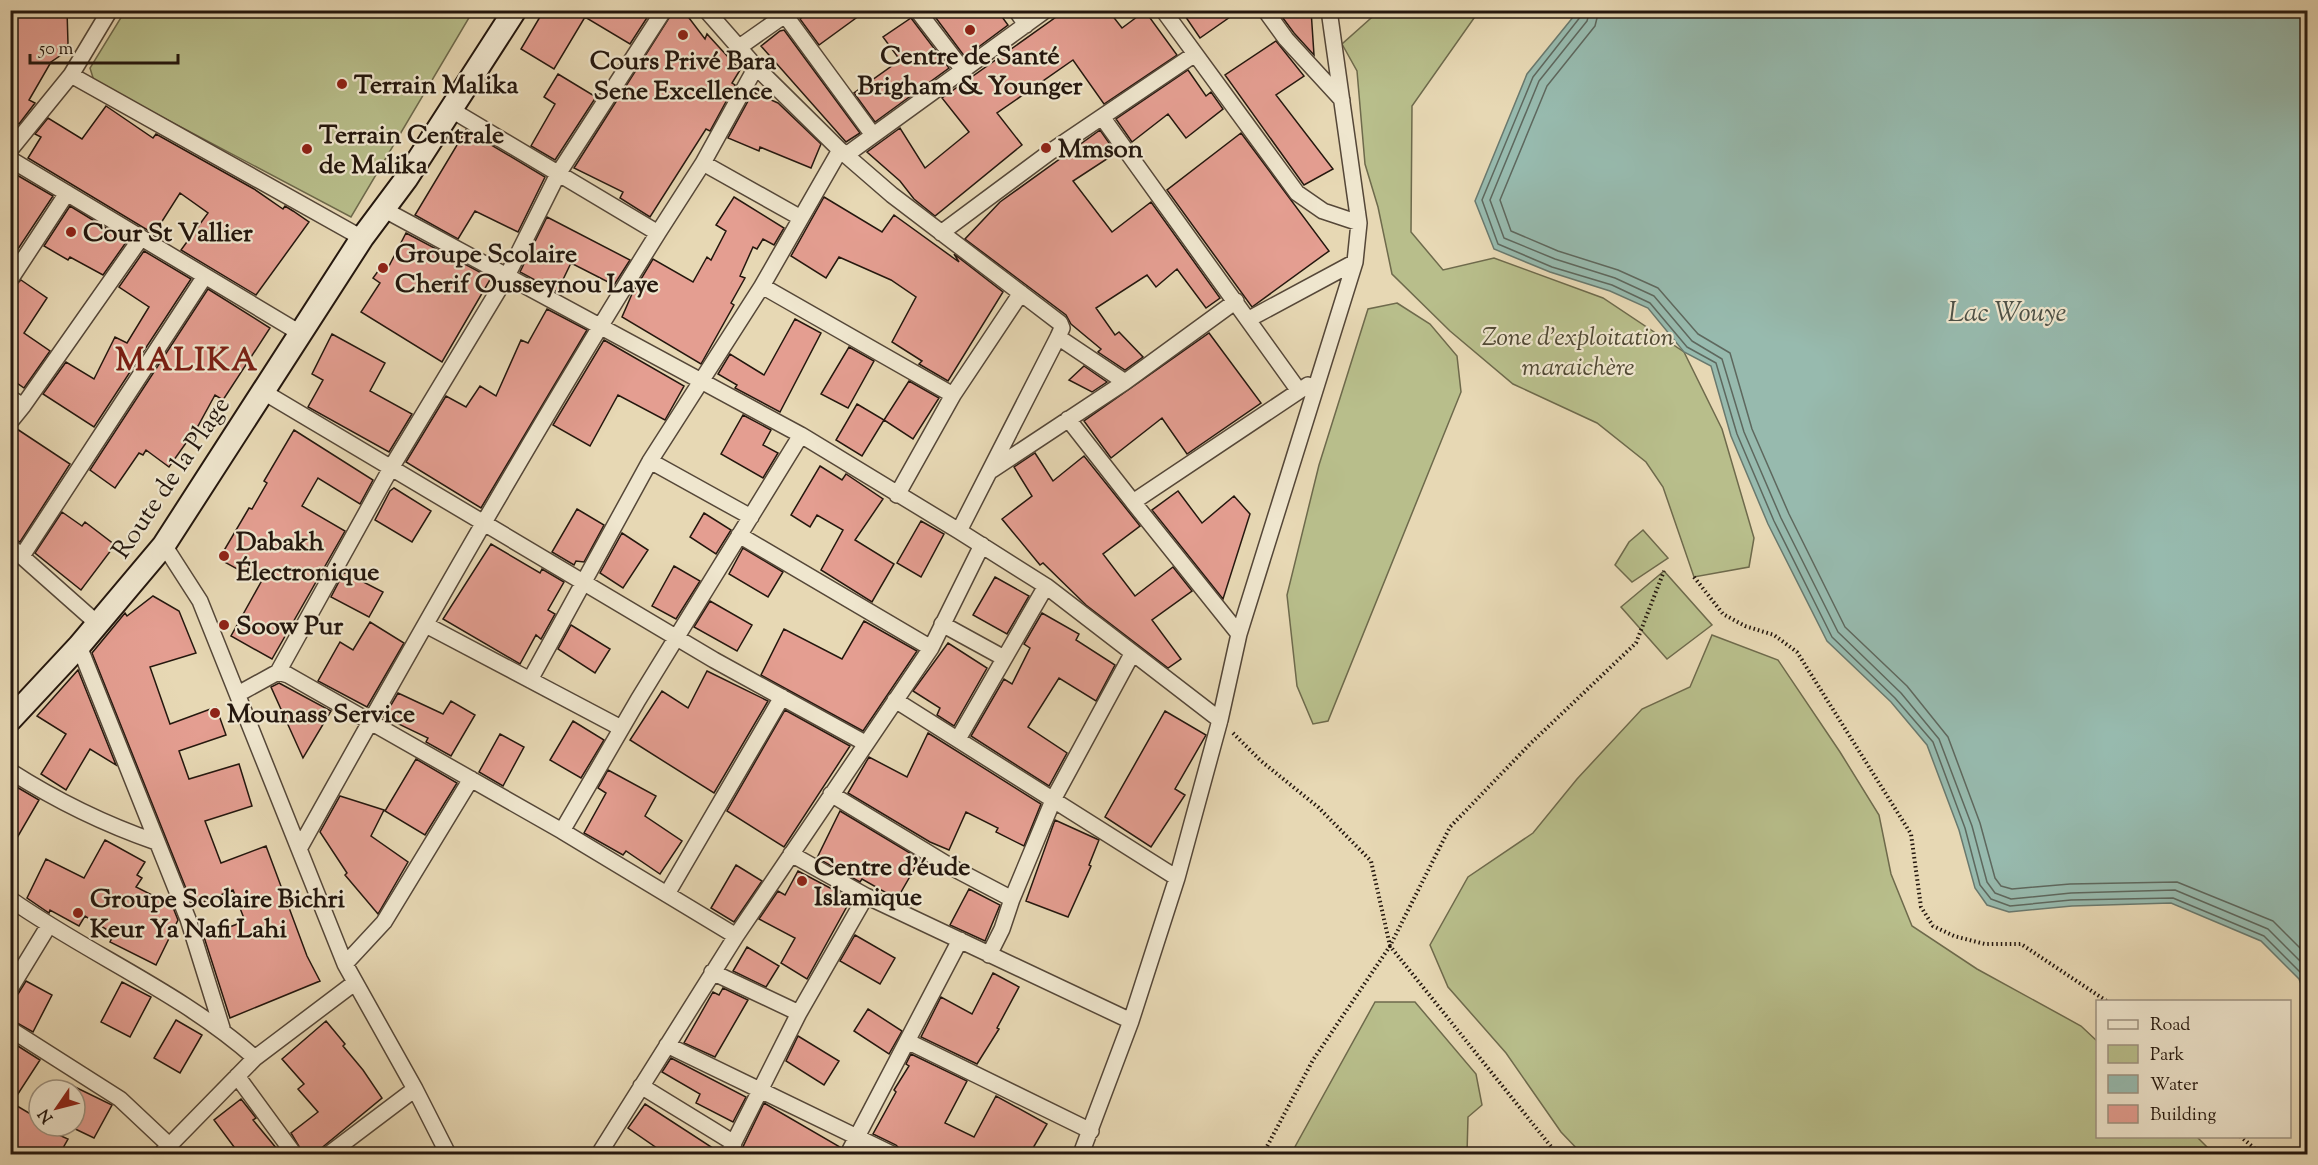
<svg xmlns="http://www.w3.org/2000/svg" width="2318" height="1165" font-family="'Sorts Mill Goudy',serif">
<style>
.green{fill:#b8be8b;stroke:#6e6a4c;stroke-width:1.5}
.water{fill:#97baae;stroke:#69796e;stroke-width:1.5}
.lines{fill:none;stroke-linecap:round;stroke-linejoin:round}
.shore{stroke:#5e685e;stroke-width:1.5}
.building{fill:#e49e91;stroke:#24170e;stroke-width:1.5}
.minor-casing{stroke:#554738;stroke-width:18}
.secondary-casing{stroke:#24170e;stroke-width:26}
.path{stroke:#24170e;stroke-width:4;stroke-dasharray:1.5 3;stroke-linecap:butt}
.minor{stroke:#efe6ce;stroke-width:15}
.secondary{stroke:#efe6ce;stroke-width:22}
.poi-dot{fill:#8f2418;stroke:#efe6ce;stroke-width:2}
.labels{text-anchor:middle;stroke-width:4.5;stroke-linejoin:round;paint-order:stroke}
.poi-label{font-size:26px;font-weight:bold;fill:#24170e;stroke:#efe6ce;text-anchor:start}
.park-label{font-size:26px;font-style:italic;fill:#504934;stroke:#efe6ce}
.street-label{font-size:26px;fill:#24170e;stroke:#efe6ce}
.water-label{font-size:27px;font-style:italic;fill:#4c5046;stroke:#efe6ce}
.district-label{font-size:32px;font-weight:bold;letter-spacing:1.5px;fill:#7a1f14;stroke:#efe6ce}
</style>
<rect width="100%" height="100%" fill="#e7d8b4"/>
<filter id="stains"><feTurbulence type="fractalNoise" baseFrequency=".00333" numOctaves="4"/><feColorMatrix values="0 0 0 0 .2 0 0 0 0 .09 0 0 0 0 .02 0 0 0 .5 -.17"/></filter>
<radialGradient id="worn" r=".72"><stop offset=".6" stop-color="#630" stop-opacity="0"/><stop offset="1" stop-color="#630" stop-opacity=".3"/></radialGradient>
<path class="green" d="M125,11h348l-122,206 -257,-136 -4,-13z
M1379,11h100l-67,95 -1,126 32,38 51,-12 109,40 81,54 38,77 32,109 -5,29 -55,10 -31,-90 -17,-25 -49,-39 -84,-39 -63,-53 -58,-57 -14,-67 -13,-43 -8,-93 -15,-27z
M1397,303l33,21 27,32 4,36 -133,329 -15,3 -16,-38 -10,-91 32,-130 49,-156z
M1643,530l25,28 -36,24 -17,-17 14,-23z
M1664,571l48,54 -45,34 -46,-52z
M1712,635l66,25 62,92 39,63 12,59 21,52 65,43 104,57 16,15 1,95 99,1 17,17h-632l-21,-22 -55,-79 -58,-66 -18,-42 38,-68 65,-44 44,-54 65,-70 48,-22z
M1375,1002h40l61,72 6,31 -14,12 -1,37h-176z"/>
<path class="water" d="M1578,11h729v989l-8,-21 -38,-38 -90,-38 -99,3 -63,6 -22,-7 -12,-17 -16,-58 -32,-85 -36,-43 -64,-61 -59,-117 -37,-88 -20,-70 -27,-14 -36,-44 -38,-17 -60,-19 -56,-23 -19,-48 52,-127z"/>
<g class="lines">
<path class="shore" d="M1583,10l-2,6 -48,61 -51,123 16,44 54,23 60,18 38,18 37,44 29,16 21,71 37,87 58,116 63,61 38,44 32,86 15,57 11,14 19,7 61,-6 102,-2 91,38 39,39 5,10
M1590,10l-3,11 -48,60 -49,119 14,38 51,21 60,19 39,18 38,45 30,18 22,73 37,86 57,114 63,61 38,46 33,87 15,56 8,11 16,6 60,-6 104,-3 93,39 40,40
M1599,10l-4,16 -48,60 -47,114 11,31 47,20 60,19 40,18 40,46 32,19 22,76 37,85 56,113 62,59 41,51 32,86 15,55 6,8 11,3 58,-5 107,-2 96,39 35,35"/>
</g>
<path class="building" d="M10,10h57l1,34 -4,9 -13,9 -22,38 6,3 -16,21 -9,-5z
M544,10h108l-22,34 -45,-27 -31,52 -33,-20z
M674,10h9l22,29 2,-5 33,36 -8,13 3,2 -25,46 -4,-2 -56,88 -30,-19 3,-6 -49,-24z
M812,10h55l-48,35 -19,-26z
M930,10h67l11,15 -43,32z
M1066,10h42l14,18 23,-17 32,44 -73,49 -31,-44 -76,53 25,32 -87,71 -21,-17 -14,-18 -33,-29 33,-24 25,40 44,-36 -27,-34z
M1181,10h59l-40,28z
M1277,10h34l3,45 -20,-22z
M911,18l38,50 -74,54 -21,-29 46,-33 -17,-23z
M784,30l76,103 -14,9 -85,-96 19,-15z
M1276,41l28,35 -28,19 57,74 -29,16 -79,-110z
M1188,70l18,26 5,-4 12,17 -37,29 -18,-24 -36,28 -16,-23z
M558,74l38,23 -41,63 -24,-14 24,-42 -11,-7z
M753,92l25,11 43,41 -10,24 -51,-21 -1,4 -31,-13z
M106,106l47,32 3,-4 98,55 29,20 2,-3 8,5 16,11 -53,73 -75,-45 27,-37 -28,-20 -26,41 -126,-76 13,-21 -6,-3 13,-16 34,21z
M466,130l79,47 -27,55 -43,-21 -17,28 -43,-24z
M1100,130l16,23 -43,28 39,51 39,-30 69,96 -14,10 -29,-39 -21,18 -9,-12 -51,33 19,27 4,-3 24,25 -18,13 -27,-18 3,-3 -30,-25 -5,-9 -101,-76 35,-37z
M1241,133l88,118 -77,56 -85,-117z
M10,171l43,25 -43,65z
M734,197l50,31 -10,17 -11,-6 -6,10 -4,-2 -13,29 5,2 -14,25 3,2 -33,59 -79,-47 10,-23 21,-35 40,23 14,-25 4,3 15,-29 -10,-6z
M824,197l58,35 12,-17 65,47 -5,-8 49,38 -55,89 -29,-17 3,-3 -30,-19 24,-45 -25,-17 -52,-23 -13,21 -35,-22z
M70,206l57,35 -24,34 -33,-18 -2,3 -24,-14z
M547,217l83,43 -16,25 -43,-22 -14,29 -37,-20z
M406,233l85,45 -49,84 -81,-50 19,-29 -7,-5 11,-15 5,3z
M144,251l47,28 -97,148 -51,-33 23,-32 28,17 21,-42 12,6 22,-36 -30,-20z
M21,280l26,18 -23,35 26,18 -26,37 -14,-10v-88z
M208,289l62,39 -47,72 -8,-5 -17,31 -29,41 -23,-17 -3,5 -4,-2 -24,35 -25,-18z
M547,309l40,21 -106,178 -75,-46 40,-66 20,11 14,-21 16,10 25,-56 7,3z
M795,319l26,14 -41,79 -45,-24 2,-3 -19,-11 12,-20 34,21z
M1209,333l52,70 -74,51 -25,-36 -51,40 -27,-37z
M332,334l53,29 -15,28 42,23 -23,38 -81,-45 15,-27 -11,-6z
M604,340l80,46 -19,34 -47,-25 -28,51 -37,-21z
M849,347l25,14 -26,47 -27,-14z
M1084,366l23,16 -15,10 -23,-12z
M909,381l30,17 -26,41 -29,-19z
M857,404l27,16 -22,36 -26,-16z
M743,415l28,15 -8,15 15,8 -15,25 -42,-24z
M17,429l53,35 -50,78 -10,-7v-104z
M294,430l79,50 -13,24 -42,-26 -16,28 43,25 -73,128 -41,-23 30,-54 -42,-23 30,-51 3,1 15,-26 -3,-2z
M1035,453l18,28 31,-25 56,70 -37,28 32,42 38,-29 19,24 -40,29 29,39 -13,9 -82,-63 -43,-42 -3,2 -38,-46 30,-23 -18,-29z
M820,466l22,14 4,-6 37,25 -28,41 39,24 -22,38 -51,-32 22,-40 -26,-15 -7,12 -19,-12z
M394,488l37,23 -19,31 -37,-22 15,-29z
M1178,491l24,32 32,-27 16,18 -27,85 -71,-89z
M577,509l27,16 -20,37 -8,-1 -2,4 -22,-13z
M62,512l20,14 3,-4 30,23 -34,45 -46,-37z
M704,513l27,17 -15,24 -26,-17z
M921,521l23,13 -23,43 -24,-14z
M622,533l26,17 -25,38 -23,-15z
M491,544l49,29 2,-4 22,13 -16,28 7,4 -14,25 -5,-4 -16,29 -77,-45z
M743,548l40,24 -15,25 -39,-23z
M674,566l26,15 -24,38 -24,-13z
M344,572l39,20 -14,25 -38,-20z
M995,577l34,19 -22,38 -34,-19z
M153,596l26,15 17,42 -46,14 20,57 46,-17 10,28 -47,16 10,28 50,-15 13,42 -47,15 16,42 45,-17 41,110 13,25 -90,37 -26,-81 41,-16 -12,-31 -40,16 -101,-253 33,-40 2,3z
M710,601l42,24 -15,26 -43,-24z
M1042,613l37,21 -3,6 39,25 -19,36 -37,-23 -31,49 39,26 -18,33 -78,-50 33,-57 8,5 18,-36 -6,-4z
M864,621l53,30 -54,80 -102,-56 23,-46 58,30z
M370,622l34,21 -37,64 -49,-26 22,-39 13,8z
M571,625l39,24 -15,24 -37,-24z
M948,643l39,25 -33,58 -17,-11 3,-7 -27,-17z
M78,670l38,95 -26,-16 -24,41 -25,-16 25,-40 -29,-18z
M707,671l61,30 -54,92 -84,-53 32,-49 26,17z
M279,683l52,28 -28,47 -32,-71z
M398,693l45,21 8,-13 24,14 -24,41 -25,-14 2,-4 -44,-21z
M785,710l65,36 -66,101 -57,-36z
M1165,711l41,24 -31,54 10,6 -34,52 -46,-30z
M573,721l31,19 -23,38 -31,-18z
M928,733l113,71 -17,42 -28,-14 2,-4 -32,-16 -17,38 -19,-8 -82,-49 21,-36 38,20z
M500,734l24,13 -21,39 -24,-14z
M416,759l41,24 -32,52 -40,-24z
M608,770l48,26 -11,20 37,25 -22,33 -34,-23 -3,4 -39,-22 22,-40 -8,-5z
M10,783l29,17 -29,50z
M340,796l44,14 -13,26 37,26 -30,52 -33,-39 2,-2 -27,-41z
M840,811l80,48 -23,40 -35,-20 -2,3 -43,-24z
M1055,820l44,20 -10,25 2,1 -23,51 -42,-16z
M105,840l40,22 -8,13 5,3 -6,9 36,18 6,15 -22,45 -46,-23 4,-8 -29,-18 -6,10 -29,-16 -1,3 -22,-15 19,-39 38,19z
M736,865l26,16 -28,41 -23,-14z
M798,871l53,28 -44,80 -26,-16 14,-25 -36,-19 19,-28 7,4z
M969,889l31,16 -15,36 -35,-16z
M855,935l40,23 -15,26 -40,-23z
M747,947l32,19 -13,21 -33,-16z
M993,973l26,14 -22,41 2,1 -22,35 -56,-27 20,-40 31,17z
M26,981l26,14 -19,37 -23,-13v-19l8,-6z
M122,982l29,15 -21,40 -29,-15z
M723,988l25,12 -33,57 -31,-14 29,-51 6,3z
M868,1009l34,22 -13,23 -35,-23z
M176,1020l26,15 -22,38 -26,-15z
M326,1021l19,23 -2,2 20,24 19,28 -69,57h-9l-13,-22 27,-21 -20,-23 6,-5 -22,-25z
M798,1036l41,25 -15,24 -38,-24z
M10,1041l30,19 -28,43 27,16v7l29,13 -9,16h-49z
M911,1054l56,27 -22,42 29,14 22,-41 51,28 -18,31h-123l-10,-10 -23,-11 23,-42 -2,-2 15,-24 -3,-2z
M671,1058l75,39 -13,25 -37,-19 4,-9 -38,-22z
M75,1087l37,18 -18,33 -25,-12h6z
M241,1099l15,19 -3,2 29,35h-42l-26,-35z
M764,1103l76,44 -2,8h-99z
M645,1104l74,48 -1,3h-51l-39,-27z"/>
<g class="lines">
<defs>
<path id="minor" d="M706,10l50,57 84,83 52,45 168,128 2,5 -4,9 -99,194
M917,10l46,60
M1016,10l10,15
M1163,10l134,183 26,18 36,12
M1265,10l21,29 56,61
M785,15l88,120
M738,48l54,-38
M71,75l291,163
M1102,117l197,274
M10,150l61,-75 39,-65
M846,155l200,-145
M10,159l290,174
M703,163l53,-96
M383,209l418,226 158,96 87,55 174,134
M658,233l45,-70 98,55
M941,233l109,-81 145,-98
M10,280l57,-87
M762,286l78,-136
M1249,319l106,-57
M1058,337l67,45
M262,391l452,269 151,83
M10,398l13,8 -13,16
M23,406l118,-168
M1068,419l65,83 175,-117
M650,461l101,56
M992,470l133,-88 111,-81
M897,495l56,-100 68,-102
M1133,502l106,132
M739,535l192,113
M164,545l36,56 145,363 70,125 33,65
M10,546l88,78
M22,556l183,-280
M942,624l62,34
M426,625l195,103
M79,646l109,273 34,109
M278,672l113,-204 116,-192 51,-102 106,-164
M530,680l120,-219 112,-175 191,109
M238,694l40,-22 10,3 274,156 174,105 195,-288 51,-103
M895,700l282,178
M958,739l88,-153
M10,771c47,30 94,53 146,71
M831,794l122,74 59,31 -10,30 -13,26
M562,831l76,-131 163,-265
M299,849c116,-208 233,-415 359,-616l-208,-124
M667,894l115,-197
M866,896l265,125
M10,899c80,56 172,94 245,159
M1012,899l42,-101 78,-144
M345,964l39,-42 87,-143
M712,972l87,41 67,-117 -75,-42
M10,989l39,-64
M10,1029l110,70 50,47
M907,1041l184,90
M667,1045l225,109
M237,1076l57,78
M641,1086l93,57
M161,1154l94,-96 98,-74
M329,1154l86,-65
M599,1154l137,-218
M728,1154l71,-141
M848,1154l112,-214
M1081,1154l50,-133 46,-143 43,-158 19,-86 116,-372 4,-39 -30,-213"/>
<path id="secondary" d="M10,720l69,-74 85,-101 198,-307 44,-59 109,-169"/>
</defs>
<use href="#minor" class="minor-casing"/>
<use href="#secondary" class="secondary-casing"/>
<path class="path" d="M1694,577l29,37 22,12 29,9 23,17 114,182 10,73 12,19 21,10 31,8h36l87,58
M1233,733l28,28 57,46 53,54 19,85 60,-119 81,-84 105,-100 28,-72
M2240,1136l21,18
M1263,1154l50,-94 77,-114 167,208"/>
<use href="#minor" class="minor"/>
<use href="#secondary" class="secondary"/>
</g>
<g class="poi-dot">
<circle cx="970" cy="30" r="6"/>
<circle cx="683" cy="35" r="6"/>
<circle cx="342" cy="84" r="6"/>
<circle cx="1046" cy="148" r="6"/>
<circle cx="307" cy="149" r="6"/>
<circle cx="71" cy="232" r="6"/>
<circle cx="383" cy="268" r="6"/>
<circle cx="224" cy="556" r="6"/>
<circle cx="224" cy="625" r="6"/>
<circle cx="215" cy="713" r="6"/>
<circle cx="802" cy="881" r="6"/>
<circle cx="78" cy="913" r="6"/>
</g>
<g class="labels">
<g class="poi-label">
<text x="970" y="64" text-anchor="middle">Centre de Santé<tspan x="970" dy="30">Brigham &amp; Younger</tspan></text>
<text x="683" y="69" text-anchor="middle">Cours Privé Bara<tspan x="683" dy="30">Sene Excellence</tspan></text>
<text x="354" y="93">Terrain Malika</text>
<text x="319" y="143">Terrain Centrale<tspan x="319" dy="30">de Malika</tspan></text>
<text x="1058" y="157">Mmson</text>
<text x="83" y="241">Cour St Vallier</text>
<text x="395" y="262">Groupe Scolaire<tspan x="395" dy="30">Cherif Ousseynou Laye</tspan></text>
<text x="236" y="550">Dabakh<tspan x="236" dy="30">Électronique</tspan></text>
<text x="236" y="634">Soow Pur</text>
<text x="227" y="722">Mounass Service</text>
<text x="814" y="875">Centre d'éude<tspan x="814" dy="30">Islamique</tspan></text>
<text x="90" y="907">Groupe Scolaire Bichri<tspan x="90" dy="30">Keur Ya Nafi Lahi</tspan></text>
</g>
<g class="park-label">
<text x="1578" y="345">Zone d'exploitation<tspan x="1578" dy="30">maraichère</tspan></text>
</g>
<g class="street-label">
<text transform="translate(170 477) rotate(-56)" y="9">Route de la Plage</text>
</g>
<g class="water-label">
<text x="2007" y="321">Lac Wouye</text>
</g>
<g class="district-label">
<text x="187" y="370">MALIKA</text>
</g>
</g>
<rect width="2318" height="1165" fill="none" stroke="#e7d8b4" stroke-width="36"/>
<rect x="12" y="12" width="2294" height="1141" fill="none" stroke="#24170e" stroke-width="3"/>
<rect x="18" y="18" width="2282" height="1129" fill="none" stroke="#24170e" stroke-width="1.5"/>
<rect x="2096" y="1000" width="195" height="138" fill="#efe6ce" stroke="#9e9381" stroke-width="1.5"/>
<rect x="2108" y="1020" width="30" height="9" fill="#efe6ce" stroke="#9e9381" stroke-width="1.5"/>
<text x="2150" y="1030" font-size="18" fill="#24170e">Road</text>
<rect x="2108" y="1045" width="30" height="18" fill="#b8be8b" stroke="#9e9381" stroke-width="1.5"/>
<text x="2150" y="1060" font-size="18" fill="#24170e">Park</text>
<rect x="2108" y="1075" width="30" height="18" fill="#97baae" stroke="#9e9381" stroke-width="1.5"/>
<text x="2150" y="1090" font-size="18" fill="#24170e">Water</text>
<rect x="2108" y="1105" width="30" height="18" fill="#e49e91" stroke="#9e9381" stroke-width="1.5"/>
<text x="2150" y="1120" font-size="18" fill="#24170e">Building</text>
<g transform="translate(57 1108) rotate(235)"><circle r="28" fill="#efe6ce" stroke="#9e9381" stroke-width="1.5"/>
<path d="M0-4.5L10 22L0 15L-10 22Z" fill="#8f2418"/>
<text y="-9" font-size="16" font-weight="bold" text-anchor="middle" fill="#24170e">N</text>
</g>
<path d="M30 54v9h148v-9" fill="none" stroke="#24170e" stroke-width="3"/>
<text x="39" y="54" font-size="18" fill="#24170e" stroke="#efe6ce" stroke-width="4.5" paint-order="stroke">50 m</text>
<rect width="100%" height="100%" filter="url(#stains)"/>
<rect width="100%" height="100%" fill="url(#worn)"/>
</svg>
